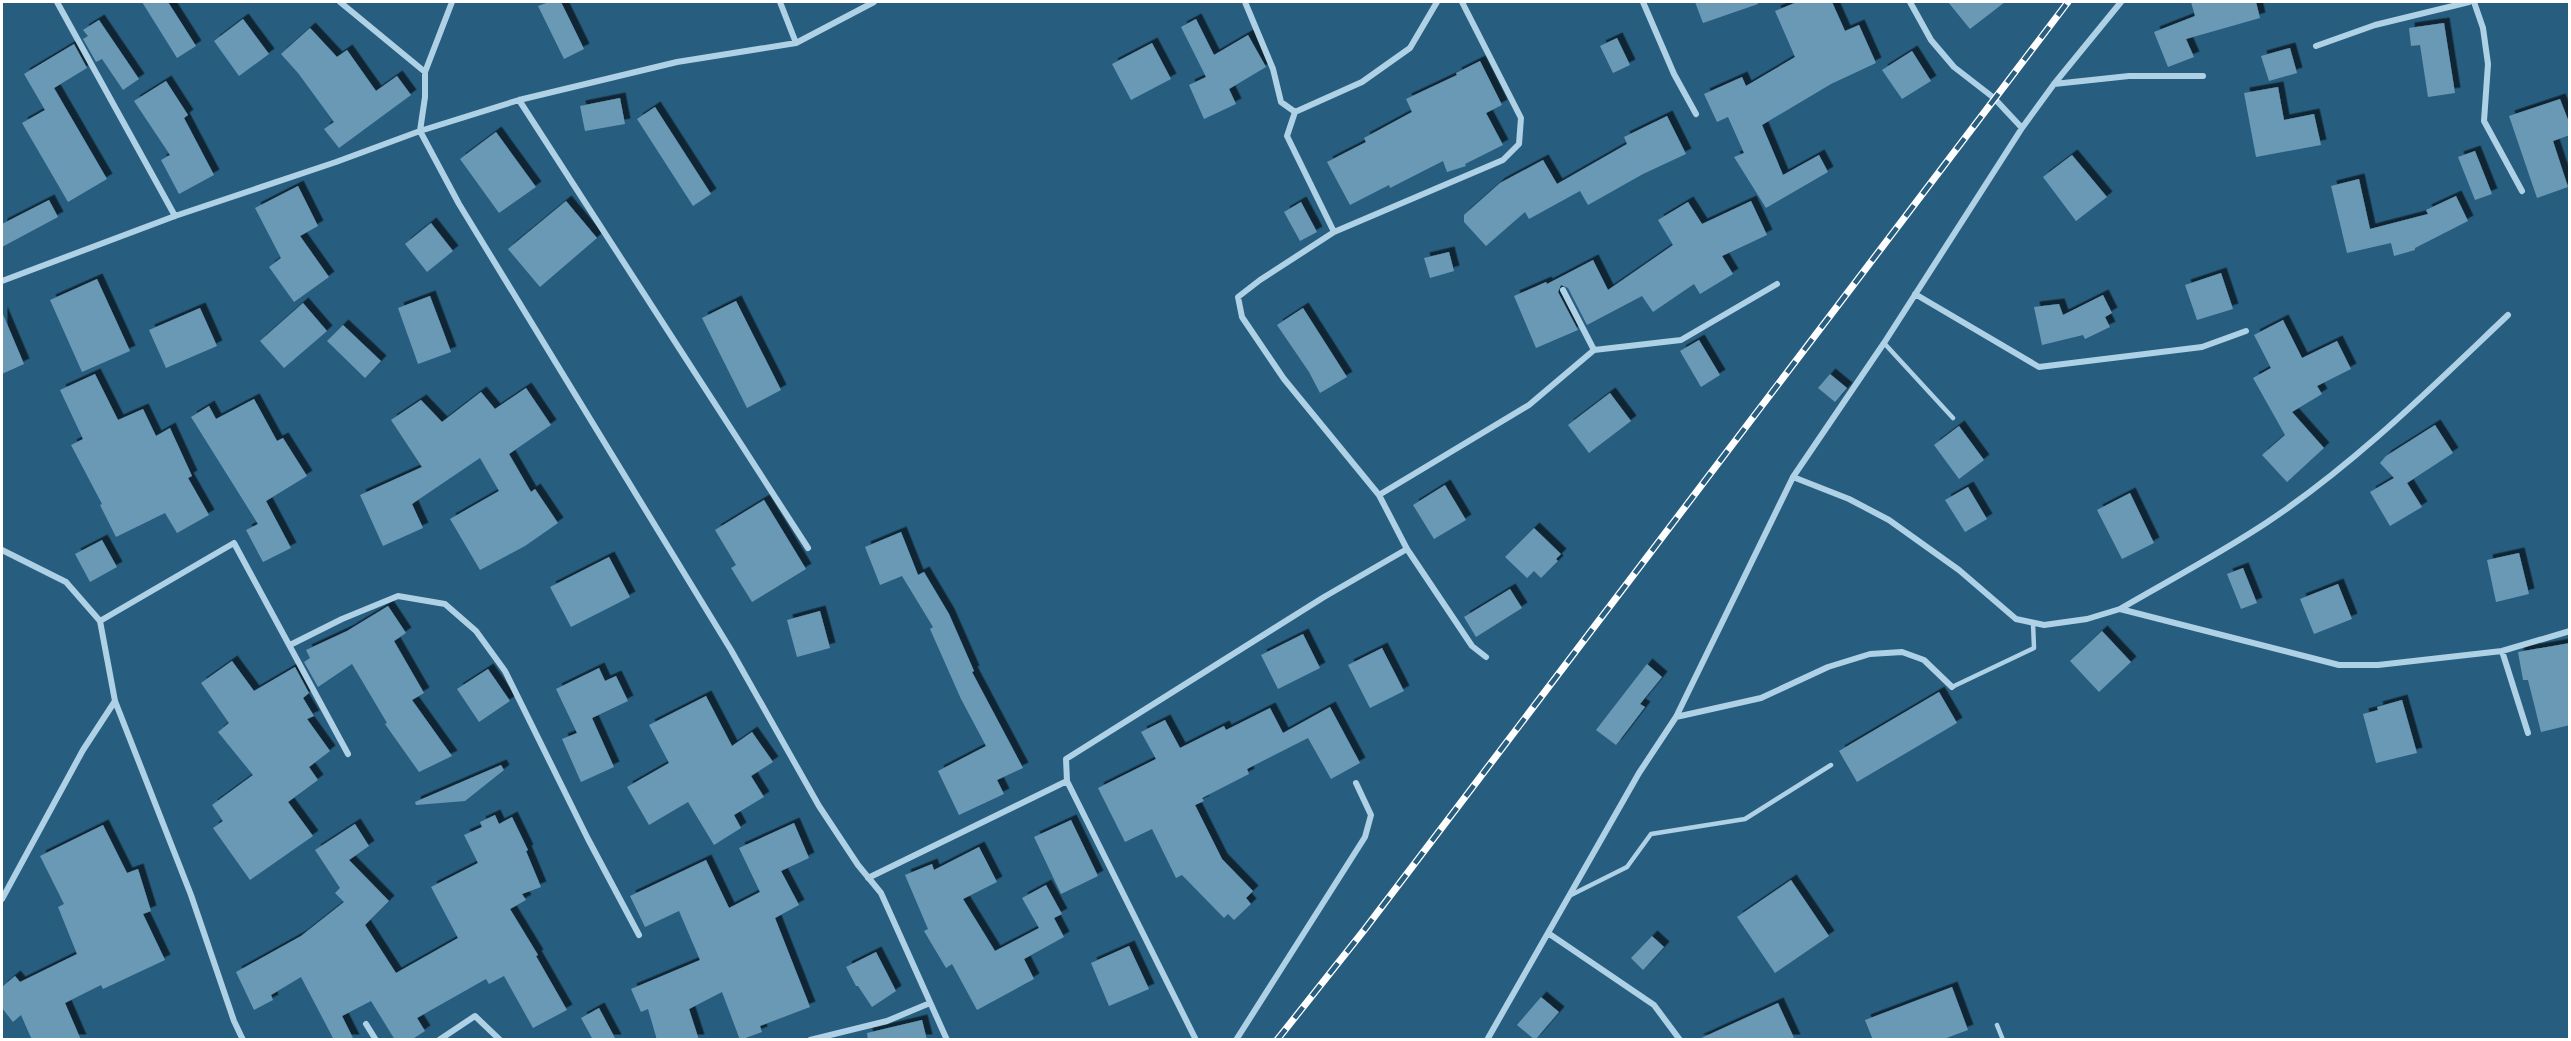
<svg xmlns="http://www.w3.org/2000/svg" width="2571" height="1041" font-family="'DejaVu Sans',sans-serif">
<style>
.building{fill:#6b99b6;filter:url(#shadow)}
.lines{fill:none;stroke-linecap:round;stroke-linejoin:round}
.lane{stroke:#aed1e6;stroke-width:4.5}
.street{stroke:#aed1e6;stroke-width:6}
.rail-casing{stroke:#fff;stroke-width:7}
.rail{stroke:#275d7f;stroke-width:4.5;stroke-dasharray:14;stroke-linecap:butt}
</style>
<defs>
<filter id="shadow"><feDropShadow dx="5.5" dy="-5.5" stdDeviation="0" flood-color="#0009"/></filter>
</defs>
<rect width="100%" height="100%" fill="#275d7f"/>
<path class="building" d="M142,2h26l28,44 -19,12z
M549,2h12l23,47 -20,10 -26,-53z
M1695,2h62l1,2 -55,19z
M1797,2h35l13,29 14,-6 17,38 -45,21 -69,41 21,50 36,-20 9,17 -62,36 -32,-51 10,-4 -16,-36 -11,5 -13,-28 38,-17 4,9 49,-29 -20,-46z
M1948,2h57l-35,27z
M2191,2h65l4,16 -74,21 8,18 -26,10 -14,-35 41,-16z
M243,19l26,35 -30,22 -25,-35z
M1196,19l18,36 34,-20 18,32 -37,22 7,15 -32,15 -15,-34 17,-8 -25,-50z
M99,20l40,59 -16,11 -21,-31 -6,3 -13,-23 5,-3 -5,-6z
M2444,23l11,70 -27,4 -8,-52 -9,1 -2,-18z
M310,28l27,29 10,-7 29,41 21,-15 14,19 -72,53 -15,-19 10,-7 -36,-49 -17,-19z
M1617,38l13,27 -17,8 -13,-27z
M1152,43l19,36 -40,21 -19,-36z
M74,44l13,24 -33,20 53,91 -39,23 -46,-79 23,-13 -21,-36z
M2290,48l7,25 -28,8 -8,-25z
M1912,51l19,30 -29,18 -20,-29z
M1480,61l22,44 -16,8 17,32 -38,19 1,2 -19,6 -4,-11 -53,27 -1,-3 -39,20 -23,-43 39,-20 -2,-4 48,-26 -6,-13 51,-24 -1,-2z
M166,81l22,34 -4,3 30,57 -35,19 -18,-34 9,-5 -36,-54z
M2278,87l6,33 30,-6 7,31 -65,12 -12,-64z
M620,98l5,26 -40,7 -5,-25z
M2560,99l10,26v10l-17,6 15,46 -31,11 -28,-82z
M655,107l56,87 -18,12 -56,-87z
M1667,116l19,38 -43,20 -55,31 -8,-14 -51,28 -4,-7 -39,34 -22,-24v-7l36,-32 43,-23 14,24 70,-40 -3,-7z
M496,132l40,55 -37,26 -39,-54z
M2475,151l17,43 -17,6 -17,-43z
M2072,155l35,42 -31,24 -33,-44z
M2359,179l11,50 58,-15 -2,-4 30,-14 12,25 -53,27v2l-21,6 -3,-13 -44,10 -16,-67z
M298,186l20,40 -18,10 29,41 -35,25 -25,-35 12,-9 -26,-50z
M49,200l9,17 -56,30v-23z
M566,201l31,37 -57,49 -32,-38z
M1751,201l16,34 -45,21 11,18 -33,20 -6,-10 -41,28 -11,-16 -55,29 -19,-37 -7,-3 -3,7 20,38 -42,18 -22,-52 32,-14 1,2 46,-24 15,30 65,-45 -15,-25 30,-18 14,22z
M1301,202l16,30 -17,9 -16,-29z
M431,223l22,28 -26,21 -22,-28z
M1449,252l5,19 -24,7 -6,-20z
M2221,273l12,36 -36,11 -12,-35z
M97,279l33,72 -48,21 -32,-72z
M2103,295l9,18 -7,4 5,10 -25,12 -2,-4 -41,10 -8,-38 25,-3 4,11z
M430,296l21,56 -33,12 -20,-56z
M736,301l45,89 -34,18 -45,-90z
M303,303l24,28 -43,37 -24,-27z
M200,308l17,38 -51,22 -17,-38z
M1303,308l44,69 -27,16 -11,-21 -32,-47z
M2,312l22,52 -22,10z
M2283,320l19,38 35,-17 14,28 -34,17 5,8 -30,18 32,36 -37,34 -25,-27 23,-20 -32,-57 18,-10 -17,-33z
M343,325l38,36 -16,17 -38,-37z
M1699,340l21,35 -19,12 -21,-36z
M95,374l23,46 25,-11 13,27 14,-8 22,48 -4,2 21,37 -32,18 -12,-20 -49,24 -16,-32 2,-1 -31,-59 12,-6 -23,-49z
M1830,374l17,14 -12,14 -17,-14z
M526,388l25,37 -42,29 22,38 4,-3 23,34 -33,23 -45,24 -30,-51 49,-28 -19,-33 -68,46 11,24 -40,18 -23,-51 62,-28 -31,-47 30,-20 21,22 39,-30 14,17z
M1610,393l21,28 -42,32 -21,-28z
M254,399l23,42 6,-3 24,38 -41,25 25,47 -28,14 -17,-32 12,-6 -67,-107 18,-11 7,13z
M2435,425l18,28 -46,30 15,24 -32,19 -20,-34 24,-14 -14,-15 6,-7z
M1959,426l25,34 -25,19 -25,-34z
M1445,485l21,35 -32,19 -21,-34z
M1968,487l19,32 -22,13 -20,-32z
M2130,493l24,50 -32,16 -25,-49z
M764,500l42,69 -54,33 -21,-34 5,-3 -21,-35z
M1534,528l27,26 -5,5 2,2 -17,17 -7,-7 -7,7 -22,-21z
M901,532l17,43 6,-3 25,42 25,57 -2,1 51,96 -26,12 7,14 -45,21 -21,-44 48,-25 -25,-47 -31,-70 3,-2 -31,-51 -22,9 -15,-38z
M102,540l15,27 -27,15 -15,-28z
M2519,553l10,41 -33,8 -9,-42z
M609,557l21,40 -59,30 -21,-40z
M2243,568l14,35 -16,6 -14,-35z
M2338,584l14,35 -38,15 -14,-35z
M1510,589l12,19 -46,29 -12,-20z
M388,606l18,27 -12,8 30,52 -12,7 40,56 -33,16 -34,-48 2,-1 -35,-59 -34,23 -14,-25 6,-4 -4,-8 41,-19z
M820,611l10,37 -33,9 -10,-37z
M2102,631l29,31 -32,30 -29,-31z
M1303,634l17,34 -42,21 -17,-34z
M2570,643v82l-29,7 -13,-52h-5l-5,-28z
M1382,648l22,43 -34,17 -22,-43z
M232,661l22,30 41,-24 14,26 -6,5 11,18 -7,3 23,32 -21,16 9,13 -30,22 25,34 -63,44 -37,-52 10,-7 -11,-16 41,-30 -35,-43 11,-9 -28,-40z
M1647,664l15,13 -22,27 5,3 -29,38 -20,-15z
M599,668l6,13 11,-5 12,25 -36,17 22,49 -33,15 -19,-43 15,-6 -21,-44z
M488,669l22,32 -31,21 -22,-33z
M1939,692l18,31 -100,59 -18,-31z
M706,696l26,50 20,-14 21,30 -22,14 13,21 -30,18 7,13 -27,17 -26,-43 -39,23 -22,-38 42,-24 -20,-38z
M2402,700l15,53 -41,10 -13,-49 15,-4 -1,-3z
M1330,707l30,56 -29,16 -23,-41 -61,31 2,5 -47,24 2,3 -9,4 27,54 31,32 -7,7 5,6 -17,16 -6,-6 -4,4 -42,-43 -6,3 -24,-49 -27,13 -27,-54 58,-29 -15,-27 24,-12 15,28 44,-22 2,4 44,-22 13,25z
M501,765l3,5 -39,31 -49,4 -1,-3z
M495,815l4,9 13,-7 16,33 -2,1 15,36 -19,7 4,6 -16,9 28,46 -2,1 31,54 -34,18 -29,-52 -15,8 -3,-5 -69,39 8,13 -14,9h-16l-24,-39 -29,15 12,24h-20l-33,-63 -30,18 2,5 -19,10 -18,-38 65,-36 43,-34 -9,-9 5,-5 -25,-38 40,-26 14,22 -20,14 40,41 -24,24 31,48 62,-35 -27,-51 47,-24 -14,-28 18,-8 -2,-5z
M1071,820l27,56 -37,18 -27,-57z
M794,823l15,35 -28,13 18,34 -24,13 35,89 -50,19 2,6 -22,8 -18,-48 -33,17 10,31h-42l-9,-31 -7,3 -10,-23 69,-29 -21,-49 -34,16 -15,-31 76,-36 23,48 31,-16 -21,-44z
M103,825l24,48 11,-4 13,42 -8,3 22,46 -62,29 -2,-4 -36,18 16,37h-49l-11,-25 -8,7 -11,-14v-21l13,-11 5,6 57,-28 -19,-47 6,-3 -24,-48z
M979,847l18,35 -34,17 32,52 44,-23 -17,-30 24,-13 16,29 -8,4 10,19 -40,22 10,20 -57,31 -25,-46 -6,4 -22,-37 4,-2 -23,-54 27,-11 2,6z
M1791,880l38,56 -54,37 -38,-56z
M1652,936l12,11 -21,23 -12,-12z
M1129,946l20,43 -40,17 -18,-43z
M876,952l20,39 -24,16 -14,-21h-2l-10,-19z
M1952,987l16,43 -27,10h-68l-8,-20z
M1541,997l18,15 -24,28 -18,-15z
M1778,1003l17,37h-98z
M599,1008l17,32h-23l-12,-22z
M922,1020l5,20h-59l-1,-7z"/>
<g class="lines">
<path class="lane" d="M1884,343l69,75
M1952,687l82,-39 -1,-25
M1569,896l58,-29 24,-33 94,-15 86,-54
M1997,1025l6,15"/>
<path class="street" d="M57,2l118,214
M340,2l85,70
M452,2l-27,70v25l-5,34 39,73 272,446 88,156 39,59 23,28 66,147
M780,2l16,41
M1245,2l28,67 8,33 14,10
M1462,2l59,116 -2,26 -16,16 -169,72 -74,48 -22,17 4,20 42,62 95,116 28,54 65,97 14,11
M1643,2l31,72 22,40
M1910,2l21,38 23,27 40,31 28,30
M2474,2l9,26 5,36 -4,57 38,70
M2316,46l59,-21 94,-23
M2054,84l75,-8h74
M519,100l289,448
M1334,232l-47,-96 8,-24 67,-30 48,-34 27,-46
M2,281l173,-65 161,-54 84,-31 99,-31 158,-38 119,-19 78,-41
M1563,290l31,60
M1915,294l124,73 163,-20 44,-16
M1793,477l56,22 40,21 70,50 57,49 28,6 43,-6 33,-10 219,56h39l124,-14 68,-20
M1379,495l150,-90 65,-55 87,-10 96,-56
M2,550l64,32 34,39 15,80 76,194 43,126 9,19
M2120,609c48,-28 99,-55 146,-86 89,-59 165,-135 242,-208
M100,621l134,-78 114,211
M290,645l52,-26 56,-23 47,8 31,27 29,40 83,168 51,96
M2502,651l26,82
M1676,717l85,-19 67,-31 42,-13 32,-2 22,8 28,27
M1067,781l-1,-22 258,-162 83,-48
M868,878l199,-97 129,259
M2,899l81,-149 32,-49
M1548,933l106,72 26,35
M366,1024l10,16
M439,1040l36,-24 25,24
M810,1040l77,-19 43,-18
M1236,1040l129,-203 6,-22 -15,-32
M1487,1040l152,-267 37,-56 117,-240 91,-134 138,-215 32,-44 67,-82"/>
<defs>
<path id="rail" d="M1277,1040l88,-111 703,-927"/>
</defs>
<use href="#rail" class="rail-casing"/>
<use href="#rail" class="rail"/>
</g>
<rect width="2571" height="1041" fill="none" stroke="#ffffff" stroke-width="6"/>
</svg>
